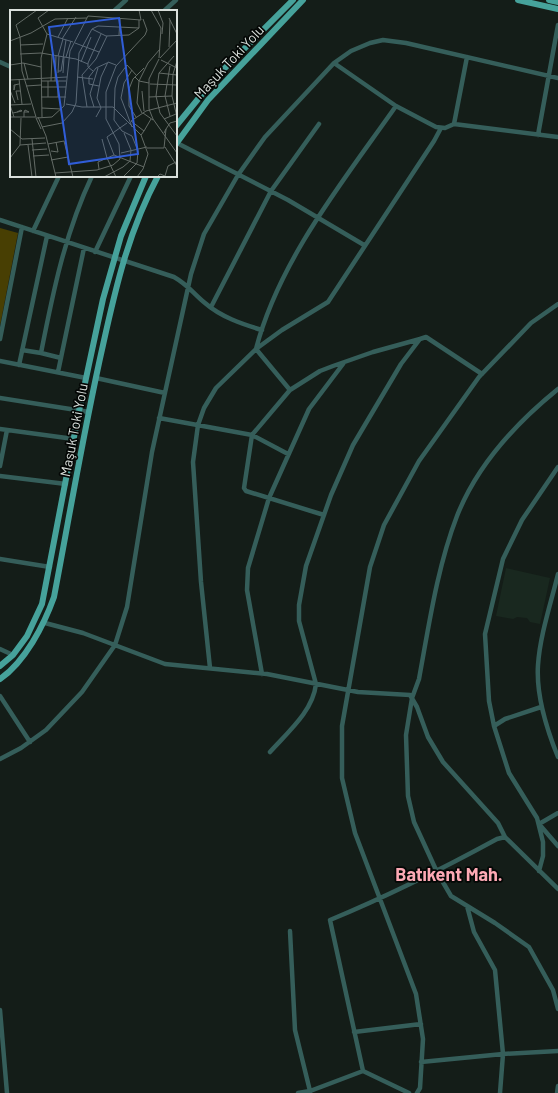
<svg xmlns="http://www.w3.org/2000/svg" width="558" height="1093" font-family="Barlow,sans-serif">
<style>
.built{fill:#19281f}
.green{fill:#483f03}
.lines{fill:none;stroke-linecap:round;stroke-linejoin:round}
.minor{stroke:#355e5a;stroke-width:4.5}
.major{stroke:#46a29b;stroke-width:6}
.labels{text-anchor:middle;stroke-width:3.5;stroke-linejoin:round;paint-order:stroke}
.street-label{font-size:14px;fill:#dae0dc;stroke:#040705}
.district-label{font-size:18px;font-weight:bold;fill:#fda9b4;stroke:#040705}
.inset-road{fill:none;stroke:#636b66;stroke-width:1}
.view{fill:#305dd8;fill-opacity:0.15;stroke:#305dd8;stroke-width:2}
.inset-edge{fill:none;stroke:#dae0dc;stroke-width:2}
</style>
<rect width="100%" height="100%" fill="#141d18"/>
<path class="built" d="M506,568l44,10 -10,46 -10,-2 -3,-4 -10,-1 -4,2 -17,-3z"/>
<path class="green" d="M0,228l18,5 -18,93z"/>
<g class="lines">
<path class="minor" d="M114,11l12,-11
M164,11l12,-11
M0,62l11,5
M334,63l62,43 40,21 9,1 9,-4 104,13
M454,124l13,-67
M538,135l20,-110
M177,143l111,57 76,45
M0,220l174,57c14,8 19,16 31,26 16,14 37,21 57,27
M33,231l26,-55
M95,252l36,-76
M211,307l60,-116 48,-67
M0,339l22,-112
M22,350l19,3c12,-61 24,-120 51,-177
M41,353l20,5
M0,361l86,17
M19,365l28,-129
M58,372l26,-124
M96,378l69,15
M558,389c-42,34 -81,76 -101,127 -20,52 -28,109 -38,163l-7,19 -6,37 2,61 6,26 23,50 14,24 44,27 34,24 24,43 5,19
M290,390l-34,-41c23,-89 88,-169 140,-243
M0,398l89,14
M159,418l93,17 36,19
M0,429l74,10
M0,466l7,-36
M0,476l66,8
M324,515l-78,-24 -2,-3 8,-53 38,-45 30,-19 13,-5 40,-14 47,-13
M0,559l50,8
M558,574c-7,29 -18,61 -20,91 -2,30 9,65 20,92
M45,623l38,10 82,31 102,10 91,18 52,3 7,12 11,30 15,25 55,61 7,14 53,52
M0,649l13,6
M210,668l-9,-86 -8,-120 5,-37 6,-17 12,-20 40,-39 26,-19 46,-28 106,-161 7,-13
M262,674l-15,-84 1,-22 21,-70 40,-89 34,-45
M0,696l30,46
M494,726l11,-7 36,-12
M270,752c18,-20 43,-41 46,-68l-17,-63v-16l7,-39 25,-71 22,-50 48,-81 19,-25 6,-2 56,37
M0,759l21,-11 25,-18 36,-38 33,-47 12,-38 25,-155 39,-178 13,-40 34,-59 27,-38 69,-74 17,-12 19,-8 13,-3 23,3 152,35
M558,813l-19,11 19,22
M539,871l4,-15v-14l-6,-24 -28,-45 -15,-47 -5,-25 -4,-67 18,-75 19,-39 36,-53
M467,906l7,26 21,38 8,84 -3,39
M290,931l5,99 15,61 -12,2
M0,1010l7,83
M354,1032l67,-8
M421,1062l82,-8 55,-3
M363,1071l-33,-151c58,-24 112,-51 167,-81l8,-2
M310,1093v-2l53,-20 46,22
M417,1093l3,-5 3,-49 -7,-45 -61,-161 -13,-55v-52l28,-159 14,-42 35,-64 60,-84 52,-54 27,-19
M557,1093l1,-7"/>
<path class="major" d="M518,0l40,9
M549,0l9,2
M176,126l40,-49 77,-77
M176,144l32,-44 95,-100
M0,666l13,-11 14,-19 15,-32 37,-193 24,-112 18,-63 25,-60
M0,679c25,-17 44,-54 54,-82 16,-84 30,-168 49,-252 13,-59 26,-115 55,-169"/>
</g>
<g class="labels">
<g class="street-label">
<text transform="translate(229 62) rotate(-47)" y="5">Maşuk Toki Yolu</text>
<text transform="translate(74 430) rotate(-79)" y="5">Maşuk Toki Yolu</text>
</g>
<g class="district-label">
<text x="449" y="881">Batıkent Mah.</text>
</g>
</g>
<g transform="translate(10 10)">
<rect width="167" height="167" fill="#141d18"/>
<path class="inset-road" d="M141,0l10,18 -2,30M148,0l5,13 -1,11M159,8l8,16M82,19l14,7 23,-1 10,-7M37,24l26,8M109,25l1,-16M48,27l10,-19M52,29l14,-22M0,31l21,-8 24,-14 32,-1M65,33l24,9M10,35l23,-1M159,37l1,-27M0,44v17M10,44l21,-1 35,6 12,5M48,46l5,-17M164,46l-15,17 -3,23 4,17 17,23M56,47l5,-16M150,48l17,-18M149,49l-10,20v30l4,10 24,34M151,50l16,8M167,51l-4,13 -1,22 5,21M71,52l10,-25M14,53l4,16M0,55l13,-2 18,4M160,56l-5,30 5,20M122,60l-8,13 -3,15 11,29M48,61h3l5,-31M83,61l-5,-4v-4l13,-29M48,63l1,-17M53,63l1,-16M149,63l18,2M67,67l16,2M125,67l4,4 10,2M9,69l3,25M0,70l57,-3M31,71h25M38,71v16M41,71l1,-26M45,71l1,-26M140,74l27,1M5,75l-1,5v-5l5,-1M16,76l15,-1M89,76l-10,-2v-7l7,-9 11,-5M31,77h25M0,80l5,13M132,81l2,20M31,87h25M48,87v-16M139,87l23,-1M8,90l-2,-9h4M56,94l16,3h31l28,28 7,19 -5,15 -6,8M0,95l21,-1M0,95l4,12M77,97l-5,-32 14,-16 11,-23M84,97l-4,-13 8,-26M32,98l19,1M3,103l9,-2 -1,-1 -4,2M132,103l-5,-10 2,-22 9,-18 12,-14M133,103l10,7M0,107h26l-14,-46 -2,-34 -4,-12 21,-15M14,107v-5l1,-2 4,2h-5M28,107l8,19 10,41M32,107l-1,-59 6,-24 -9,-16 11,-8M86,107l5,-9 -4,-10 4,-21 7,-15 8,3M126,107l-7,-11v-17l4,-10 11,-11M26,108l16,-1 12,-11 6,-55 18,-35 53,4 -2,-10M26,108l5,11M154,109l12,-5M32,117l20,-4 10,-11 4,-9 3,-50 13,-24 6,-3 41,2v-8M0,119l12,10 23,-1M156,119l4,-6 7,-2M134,121l7,-12M131,125l3,-4 -13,-10 15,-10 31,-8M22,129l4,38M38,134l16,-3 9,36M10,135l1,-27M18,135l4,32M155,137l12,19M137,138h17l2,-19 -2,4M22,140l15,-1M41,141l7,1 -2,-10M111,143l26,-6M104,145l-7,-18 20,-14M23,146l16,-1M0,148l10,-13 26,-2M41,150l17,-3M89,159l-1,-7 9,-4 -5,-19M45,163l42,-3 16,-5 7,-6 -1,-15 -13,-25v-27l10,-26 29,-31 2,-5 -4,-11M94,167l19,-10 7,-6 1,-11 -7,-17M106,167l-9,-19 7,-3 30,12M113,167l14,-14 1,-12 -6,-15 -10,-5 -8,-11 1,-32 3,-11 9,-12 10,11M147,167l3,-3 5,2 3,-10 8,-4"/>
<path class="view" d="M109,8l19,136 -69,10 -20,-137z"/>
<rect width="167" height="167" class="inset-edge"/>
</g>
</svg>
